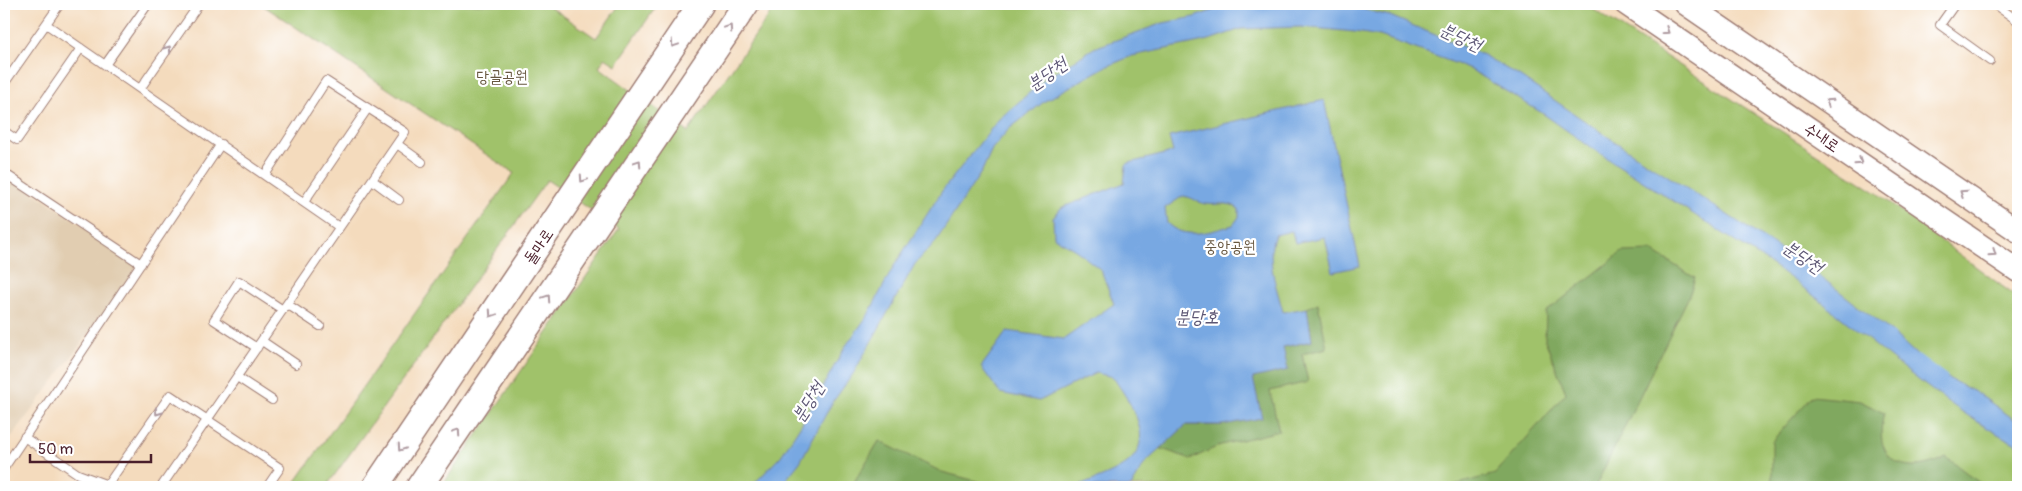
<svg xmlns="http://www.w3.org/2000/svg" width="2022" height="491" font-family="Pangolin,'Poor Story',sans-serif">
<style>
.built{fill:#e1cdb1}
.green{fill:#a0c26b;stroke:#75704b}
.forest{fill:#80a85f;stroke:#656445}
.water{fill:#78a8e2;stroke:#616486;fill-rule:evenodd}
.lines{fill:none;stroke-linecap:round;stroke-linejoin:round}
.stream{stroke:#78a8e2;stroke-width:5}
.service-casing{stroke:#9f7d74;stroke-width:10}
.secondary-casing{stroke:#9f7d74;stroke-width:25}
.primary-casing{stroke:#9f7d74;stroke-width:28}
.service{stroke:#fff;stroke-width:8}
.secondary{stroke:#fff;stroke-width:22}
.primary{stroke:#fff;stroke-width:25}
.oneway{stroke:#ae9aa0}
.labels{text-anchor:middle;stroke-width:4.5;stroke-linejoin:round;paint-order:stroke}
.park-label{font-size:16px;fill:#685841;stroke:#fff}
.street-label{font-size:16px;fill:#4a1f2b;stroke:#fff}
.water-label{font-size:18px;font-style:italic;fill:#5c5674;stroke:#fff}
</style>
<rect width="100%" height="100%" fill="#fff"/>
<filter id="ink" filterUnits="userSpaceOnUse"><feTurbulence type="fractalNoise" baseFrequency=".02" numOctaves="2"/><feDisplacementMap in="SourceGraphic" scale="10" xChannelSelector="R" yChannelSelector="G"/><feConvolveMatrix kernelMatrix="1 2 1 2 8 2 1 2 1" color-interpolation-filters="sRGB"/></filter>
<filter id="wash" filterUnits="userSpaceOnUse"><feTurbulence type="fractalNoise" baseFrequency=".0096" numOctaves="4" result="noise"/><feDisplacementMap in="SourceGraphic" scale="20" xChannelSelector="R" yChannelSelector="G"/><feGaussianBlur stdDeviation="1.12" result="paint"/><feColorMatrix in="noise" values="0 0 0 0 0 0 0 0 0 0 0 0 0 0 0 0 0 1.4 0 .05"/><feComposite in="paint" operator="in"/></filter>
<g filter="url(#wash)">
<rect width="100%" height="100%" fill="#f4dbbd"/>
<path class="built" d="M4,173l137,91 -137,183z"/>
<path class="green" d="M261,4h285l50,34 24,-34h38l-42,61 -11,-7 -6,9 89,65 89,-128h808l292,189 141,105v189h-1577l178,-258 -72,-49 -221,307h-34l222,-314z"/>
<path class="forest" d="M1652,251l43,27 -6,18 -94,191h-148l48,-13 71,-81 -21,-53 1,-28 76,-60z
M1318,303l9,45 -25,6 6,28 -38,9 9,40 -58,14 -30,14 -32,-11 27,-23h36l31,-47 30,-31 29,-6 -5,-33z
M1812,396l48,5 24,12c-13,49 22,65 62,44l39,30h-213v-46z
M879,441l63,31 57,15h-148z"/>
<path class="water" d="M1232,4h88l34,3 36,9 93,39 36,21 95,65 198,129 81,63 41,38 43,22 41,29v23c-90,-46 -160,-120 -243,-178l-182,-118 -51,-36 -74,-45 -88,-32 -25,-4 -54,-5 -60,2 -32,11 -77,16 -29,12 -58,33 -36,28 -17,20 -10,22 -46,70 -21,23 -62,110 -21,29 -32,59 -20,25h-29l30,-31 20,-31 44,-78 23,-32 26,-49 48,-75 56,-71 46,-40 50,-32 69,-25 31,-6z
M1324,100l36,166 -27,6 -8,-35 -30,6 -3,-12 -17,4c-10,24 2,53 8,77l24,-4 5,33 -29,6 5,23 -35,8 9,40 -40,7h-36l-41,38 -14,24h-54c16,-7 37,-13 50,-24 31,-24 1,-63 -14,-86l-17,-4 -57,28 -39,-8 -19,-26 26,-36 57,8 50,-35 -13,-34 -24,-19 -23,-14 -1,-19 8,-10 63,-25 2,-18 3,-2 44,-11 -4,-15zM1183,196c9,1 14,6 22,8 14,2 22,-4 34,5v8l-6,8c-21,6 -49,16 -66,-2l-2,-15z"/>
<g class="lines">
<path class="stream" d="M1918,357l27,20"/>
</g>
</g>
<g filter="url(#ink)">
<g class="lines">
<defs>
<path id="service" d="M1955,4l-15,21 50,36
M1994,4l24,17
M46,24l293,203
M105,65l43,-61
M4,84l56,-80
M140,89l59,-85
M4,131l13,9 64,-92
M397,144l25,18
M4,173l137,91
M372,180l27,20
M304,202l64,-94
M287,304l33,22
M262,341l34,23
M257,348l-43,-28 25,-39 44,29
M237,377l35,23
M24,437l54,37 35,13
M4,468l217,-324
M108,484l62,-89 110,73 -13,19
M161,487l244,-355 -79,-51 -61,94"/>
<path id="secondary" d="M1626,4l392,267
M1686,4l332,227"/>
<path id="primary" d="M375,487l326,-483
M419,487l327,-483"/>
</defs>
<use href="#service" class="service-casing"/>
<use href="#secondary" class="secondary-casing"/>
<use href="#primary" class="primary-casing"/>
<use href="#service" class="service"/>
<use href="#secondary" class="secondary"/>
<use href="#primary" class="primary"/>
</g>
<defs><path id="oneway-chevron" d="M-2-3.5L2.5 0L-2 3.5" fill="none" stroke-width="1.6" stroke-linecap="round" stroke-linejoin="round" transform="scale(1.25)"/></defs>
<g class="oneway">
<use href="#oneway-chevron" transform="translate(729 28) rotate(-56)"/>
<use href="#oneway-chevron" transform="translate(1666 31) rotate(34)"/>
<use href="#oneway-chevron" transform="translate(674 44) rotate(124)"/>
<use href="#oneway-chevron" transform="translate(168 49) rotate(-55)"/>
<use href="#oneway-chevron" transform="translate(1829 102) rotate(-146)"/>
<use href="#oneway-chevron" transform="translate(1859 162) rotate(34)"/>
<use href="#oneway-chevron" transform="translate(638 163) rotate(-56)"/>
<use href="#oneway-chevron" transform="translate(583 179) rotate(124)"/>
<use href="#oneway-chevron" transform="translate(1963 193) rotate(-146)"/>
<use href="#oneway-chevron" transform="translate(1993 253) rotate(34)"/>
<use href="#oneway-chevron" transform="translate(547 298) rotate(-56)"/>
<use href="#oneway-chevron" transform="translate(492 314) rotate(124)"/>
<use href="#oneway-chevron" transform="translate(158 412) rotate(125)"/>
<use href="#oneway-chevron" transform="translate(457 432) rotate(-56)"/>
<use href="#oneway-chevron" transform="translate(401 448) rotate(124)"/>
</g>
</g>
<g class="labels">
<g class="park-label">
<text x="502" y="82">당골공원</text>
<text x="1230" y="252">중앙공원</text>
</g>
<g class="street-label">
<text transform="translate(1822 137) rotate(34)" y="6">수내로</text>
<text transform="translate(538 246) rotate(-56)" y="6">돌마로</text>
</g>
<g class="water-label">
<text transform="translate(1461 37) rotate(25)" y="6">분당천</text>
<text transform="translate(1047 74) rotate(-35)" y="6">분당천</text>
<text transform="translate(1803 257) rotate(34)" y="6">분당천</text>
<text x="1197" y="323">분당호</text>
<text transform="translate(808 402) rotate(-58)" y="6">분당천</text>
</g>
</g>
<rect width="2022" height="491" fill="none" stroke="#fff" stroke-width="20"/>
<path d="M30 454v8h121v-8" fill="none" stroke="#4a1f2b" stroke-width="2.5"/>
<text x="38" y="454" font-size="15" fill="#4a1f2b" stroke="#ffffff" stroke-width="4" paint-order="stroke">50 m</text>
</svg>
